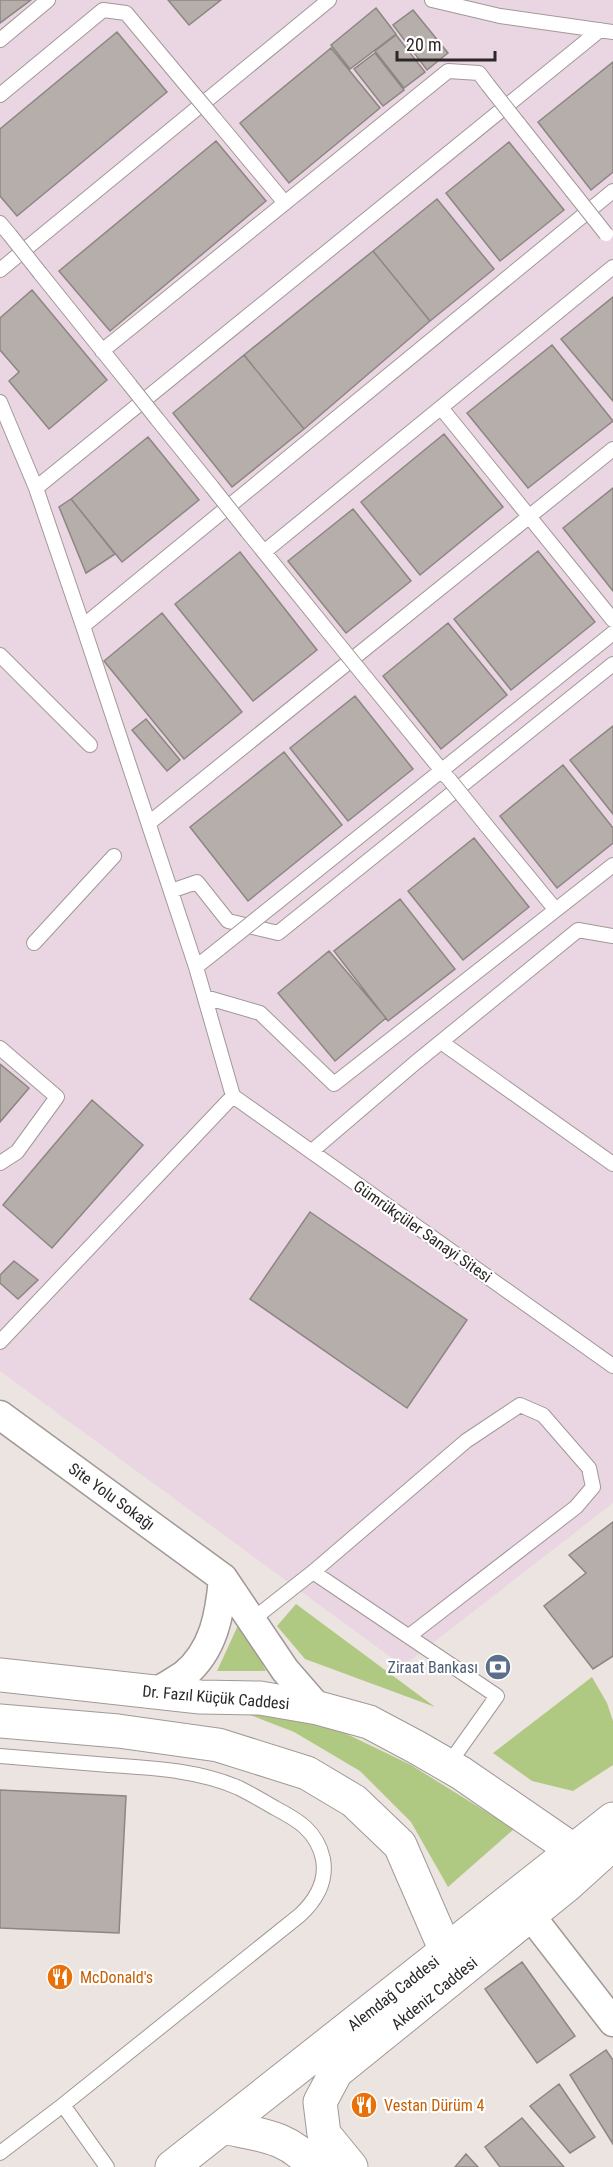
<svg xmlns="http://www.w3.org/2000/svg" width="613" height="2167" font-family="'Roboto Condensed',sans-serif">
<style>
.industrial{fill:#ead5e2}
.green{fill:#b0c982}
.building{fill:#b5aeaa;stroke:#8d8682;stroke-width:1.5}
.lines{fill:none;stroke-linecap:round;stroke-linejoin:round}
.lane-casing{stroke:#a19996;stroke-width:16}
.street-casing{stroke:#a19996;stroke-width:31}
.secondary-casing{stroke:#a19996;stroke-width:35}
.primary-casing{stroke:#a19996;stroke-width:35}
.lane{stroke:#fff;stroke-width:14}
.street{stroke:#fff;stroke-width:28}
.secondary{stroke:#fff;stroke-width:33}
.primary{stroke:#fff;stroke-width:33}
.lane-bridge-casing{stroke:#a19996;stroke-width:16;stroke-linecap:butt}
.lane-bridge{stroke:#fff;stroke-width:14}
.labels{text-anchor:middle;stroke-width:4.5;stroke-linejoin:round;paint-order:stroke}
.street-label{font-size:16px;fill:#2b2827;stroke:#fff}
.service-label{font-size:16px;fill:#4e5e75;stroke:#fff;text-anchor:end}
.food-label{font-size:16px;fill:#c56008;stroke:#fff;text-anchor:start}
</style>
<rect width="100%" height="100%" fill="#ece4e0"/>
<path class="industrial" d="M0,0h613v1503l-210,163 -403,-295z"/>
<path class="green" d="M296,1604l139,103 -130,-48 -28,-33z
M240,1621l26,50h-49z
M592,1677l15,26 6,18v44l-40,26 -41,-10 -39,-28z
M224,1705l100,18 87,42 103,64 -66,58 -37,-65 -51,-51 -66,-39z"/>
<path class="building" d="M0,0h31l-31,23z
M168,0h53l-32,25z
M376,8l20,26 -46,35 -19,-24z
M413,10l35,43 -21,17 -34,-45z
M117,32l50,60 -150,124 -17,-20v-67z
M396,35l29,37 -21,16 -29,-37z
M331,48l49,60 -91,75 -49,-60z
M375,53l29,37 -21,16 -29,-37z
M613,62v110l-22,18 -53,-68z
M216,141l50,60 -156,130 -51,-60z
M509,142l55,68 -64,51 -54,-68z
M437,199l57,70 -64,52 -57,-70z
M373,251l57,70 -126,108 -60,-74z
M32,290l75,90 -58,49 -40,-48 10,-9 -19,-22v-32z
M613,297v104l-52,-62z
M552,345l61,76 -85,67 -61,-75z
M244,355l60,74 -72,58 -59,-74z
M444,434l59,73 -83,68 -59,-73z
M148,437l51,63 -77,62 -51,-63z
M613,488v103l-50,-63z
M71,499l44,55 -29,19 -27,-66z
M353,509l58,72 -65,52 -58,-72z
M538,551l57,71 -84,68 -57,-71z
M240,552l77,98 -64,51 -78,-97z
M162,613l80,99 -58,47 -80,-98z
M448,623l59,72 -66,54 -58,-73z
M355,696l58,73 -65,52 -58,-73z
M146,719l34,41 -13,11 -35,-41z
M613,726v88l-43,-54z
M284,752l58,73 -94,76 -58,-74z
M563,765l50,63v15l-56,45 -57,-72z
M474,838l55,69 -66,53 -55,-69z
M400,899l55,70 -67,52 -54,-70z
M329,951l57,67 -51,43 -57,-68z
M0,1064l29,24 -29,34z
M92,1100l51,45 -91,103 -49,-43z
M310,1212l157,108 -60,88 -157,-109z
M14,1261l24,19 -20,19 -18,-16v-8z
M613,1522v134l-20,13 -49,-63 42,-33 -17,-18z
M0,1790l126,6 -7,137 -119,-5z
M522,1962l53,74 -38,27 -52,-74z
M606,2050l7,10v84l-43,-69z
M559,2084l36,53 -25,16 -40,-47z
M522,2118l42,49h-64l-15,-20z
M466,2154l12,13h-23z"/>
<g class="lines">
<defs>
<path id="lane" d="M432,0l68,16 113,16
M0,40l48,-40
M0,95l103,-85 23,3 61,73
M215,119l70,84
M518,123l54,68
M0,223l10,12
M0,270l329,-270
M40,273l90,112
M102,351l346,-280 31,2 9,12
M0,402l36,86 47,138 113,341 37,129
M442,409l171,211
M157,419l55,68
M36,488l564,-458
M247,531l84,104
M264,552l349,-285
M83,626l530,-435
M0,655l90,90
M366,678l81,99
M149,823l464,-374
M486,825l69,84
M171,891l26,-9 31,39 50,12 335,-269
M275,904l338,-271
M34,943l80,-87
M196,967l24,-19
M205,997l55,16 74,71 279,-219
M441,1042l172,122
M0,1048l57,49 -40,55 -17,11
M233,1096l380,270
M312,1151l103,-88 163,-133 35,6
M0,1342l233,-246
M313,1572l184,124 -49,69
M252,1620l61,-48 153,-131 54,-36 23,10 46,53 4,19 -17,20 -167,129
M0,1756c36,3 73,6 109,9 43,3 90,5 130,23 12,6 24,13 36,20 23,12 42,23 48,51 4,22 -7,41 -23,56l-237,190 -63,48
M63,2105l44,62"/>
<path id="street" d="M0,1415l223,163 62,92 33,38
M156,1692c9,-5 19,-11 28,-17 30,-25 36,-61 39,-97
M517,1898l96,124"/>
<path id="secondary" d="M0,1675l200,22 60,1 58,10 51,14 47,25 45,26 112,77
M0,1721l118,10 100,14 89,28 47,28 46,44 46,106"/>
<path id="primary" d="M223,2127c37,8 66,9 91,40
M172,2167l441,-348
M351,2167l-27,-33 -4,-32 16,-30 230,-186 42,-38"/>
</defs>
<use href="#lane" class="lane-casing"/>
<use href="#street" class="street-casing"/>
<use href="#secondary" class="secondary-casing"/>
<use href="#primary" class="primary-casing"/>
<use href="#lane" class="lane"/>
<use href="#street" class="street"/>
<use href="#secondary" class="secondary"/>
<use href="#primary" class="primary"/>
<defs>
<path id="lane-bridge" d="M488,85l30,38
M187,86l28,33
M572,191l34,43
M10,235l30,38
M130,385l27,34
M212,487l35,44
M331,635l35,43
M449,779l37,46
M220,948l55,-44"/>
</defs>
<use href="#lane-bridge" class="lane-bridge-casing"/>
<use href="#lane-bridge" class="lane-bridge"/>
</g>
<defs>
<symbol id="bank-disc" viewBox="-11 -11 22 22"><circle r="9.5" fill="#5c6f8a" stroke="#fff"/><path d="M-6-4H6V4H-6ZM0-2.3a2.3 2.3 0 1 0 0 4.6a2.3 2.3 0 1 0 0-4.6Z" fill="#fff"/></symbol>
<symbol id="restaurant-disc" viewBox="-11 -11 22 22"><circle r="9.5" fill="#e8710a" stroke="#fff"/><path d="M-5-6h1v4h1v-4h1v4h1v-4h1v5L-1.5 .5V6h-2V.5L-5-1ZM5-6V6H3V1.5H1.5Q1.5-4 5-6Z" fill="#fff"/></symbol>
</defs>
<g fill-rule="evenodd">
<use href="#bank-disc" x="483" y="1652" width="30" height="30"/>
<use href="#restaurant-disc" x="45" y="1962" width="30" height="30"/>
<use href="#restaurant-disc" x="349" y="2090" width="30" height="30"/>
</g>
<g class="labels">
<g class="street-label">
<text transform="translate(423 1231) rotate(35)" y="6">Gümrükçüler Sanayi Sitesi</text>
<text transform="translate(112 1496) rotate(36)" y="6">Site Yolu Sokağı</text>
<text transform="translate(216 1697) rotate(5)" y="6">Dr. Fazıl Küçük Caddesi</text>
<text transform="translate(393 1993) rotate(-38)" y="6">Alemdağ Caddesi</text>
<text transform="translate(434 1993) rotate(-39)" y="6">Akdeniz Caddesi</text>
</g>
<g class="service-label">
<text x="478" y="1673">Ziraat Bankası</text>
</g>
<g class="food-label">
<text x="80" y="1983">McDonald's</text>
<text x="384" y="2111">Vestan Dürüm 4</text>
</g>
</g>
<path d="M397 51v9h98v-9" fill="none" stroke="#2b2827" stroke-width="3"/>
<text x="406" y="51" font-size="18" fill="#2b2827" stroke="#ffffff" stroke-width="4.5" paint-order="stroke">20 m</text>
</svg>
